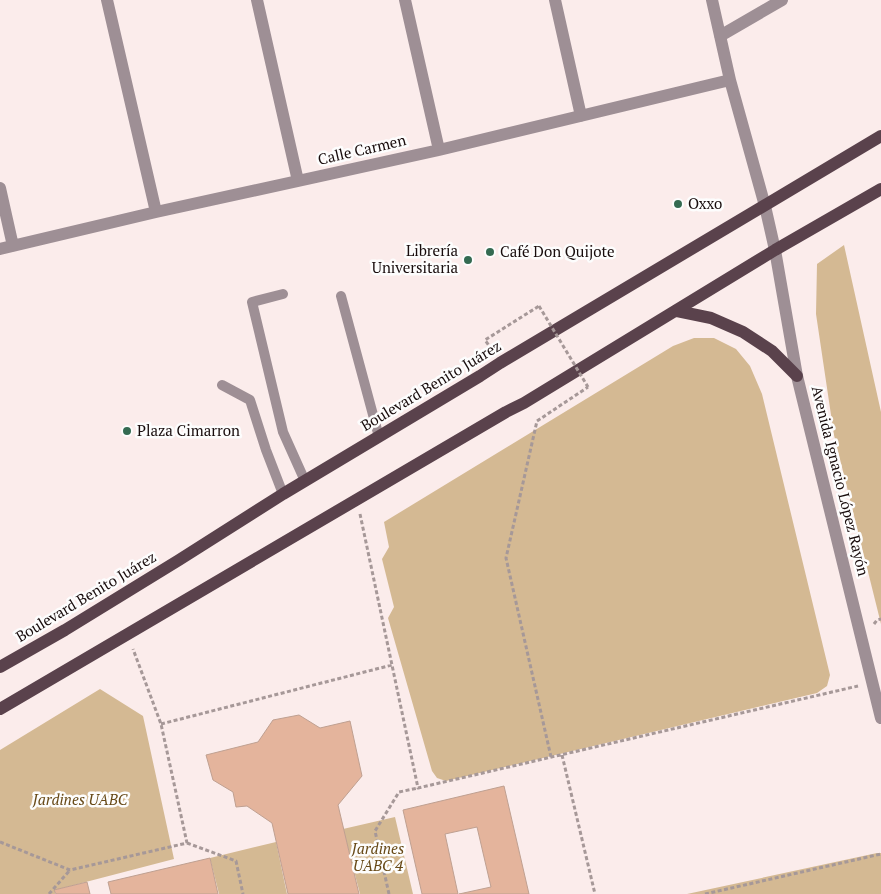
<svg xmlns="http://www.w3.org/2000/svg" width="881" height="894" font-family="'PT Serif',serif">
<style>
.green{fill:#d4b993}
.building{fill:#e4b49c;stroke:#bfa091}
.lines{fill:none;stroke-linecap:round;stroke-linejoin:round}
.path{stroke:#a69898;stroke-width:3;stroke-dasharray:4 2.5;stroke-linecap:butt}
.service{stroke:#9e8f95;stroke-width:10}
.minor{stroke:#9e8f95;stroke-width:12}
.tertiary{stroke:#9e8f95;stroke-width:12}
.primary{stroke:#5a424c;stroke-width:12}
.path-bridge{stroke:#a69898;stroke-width:3;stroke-dasharray:4 2.5;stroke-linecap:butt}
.poi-dot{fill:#346a51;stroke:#fdfdfd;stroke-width:2}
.labels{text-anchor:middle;stroke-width:5;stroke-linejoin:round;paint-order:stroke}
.street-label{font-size:15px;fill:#180c0c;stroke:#fdfdfd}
.poi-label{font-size:15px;fill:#180c0c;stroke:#fdfdfd;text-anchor:start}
.park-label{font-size:15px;font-style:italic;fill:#674917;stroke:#fdfdfd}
</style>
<rect width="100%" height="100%" fill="#fbeceb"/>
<path class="green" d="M844,245l37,167v212l-47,-189 -18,-121 1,-50z
M694,338h20l22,11 14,17 12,28 68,281 -3,11 -10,7 -371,88 -9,-3 -5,-7 -44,-153 6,-11 -12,-48 7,-12 -5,-25 289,-176z
M100,689l43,27 31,143 -119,31v4h-55v-144z
M395,817l18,77h-53l-17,-65z
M276,842l11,52h-68l-9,-36z
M881,853v41h-194l190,-41z"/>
<path class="building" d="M299,715l21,13 30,-7 12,55 -24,29 21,89h-71l-16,-71 -25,-17 -11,1 -3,-15 -20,-12 -7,-25 52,-13 15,-22z
M504,786l25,108h-70l32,-7 -14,-60 -32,7 13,60h-36l-19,-84z
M210,858l8,36h-107l-3,-12z
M87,882l3,12h-34l-2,-4z"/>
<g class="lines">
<path class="path" d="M492,350l-7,-10 54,-34
M360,514l58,274 440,-102
M874,624l3,-4 4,-1
M161,724l231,-59
M562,755l33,139
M551,757l-45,-199 31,-137 51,-34
M0,842l70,28 117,-27 -26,-119 -28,-75
M187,843l49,18 7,33
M49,894l21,-24
M389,894l-14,-63 24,-39 19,-4
M705,894l176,-40"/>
<path class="service" d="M283,294l-31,8 31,130 22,49
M341,296l38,141
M222,385l28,15 16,50 17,44"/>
<path class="minor" d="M107,0l49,212
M257,0l41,181
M405,0l34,150
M555,0l26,116
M712,0l18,80 35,126
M720,36l62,-36
M0,188l13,58
M0,249l156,-37 283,-62 291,-70"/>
<path class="tertiary" d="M765,206l10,44 22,126 84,342"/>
<path class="primary" d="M677,311l34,7 32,14 29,19 25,25
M0,667l65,-37 114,-70 104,-66 197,-118 20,-13 381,-227
M0,709l506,-297 18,-9 251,-153 106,-61"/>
<path class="path-bridge" d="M539,306l49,81"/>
</g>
<g class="poi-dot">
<circle cx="678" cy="204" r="5"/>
<circle cx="490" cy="252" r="5"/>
<circle cx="468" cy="260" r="5"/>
<circle cx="127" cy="431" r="5"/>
</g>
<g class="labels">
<g class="street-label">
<text transform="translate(362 150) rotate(-13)" y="5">Calle Carmen</text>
<text transform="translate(431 386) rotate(-31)" y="5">Boulevard Benito Juárez</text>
<text transform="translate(840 481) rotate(76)" y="5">Avenida Ignacio López Rayón</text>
<text transform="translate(86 597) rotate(-31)" y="5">Boulevard Benito Juárez</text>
</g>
<g class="poi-label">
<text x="688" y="209">Oxxo</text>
<text x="458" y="256" text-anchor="end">Librería<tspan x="458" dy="17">Universitaria</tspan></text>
<text x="500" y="257">Café Don Quijote</text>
<text x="137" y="436">Plaza Cimarron</text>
</g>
<g class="park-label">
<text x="80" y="805">Jardines UABC</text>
<text x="378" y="854">Jardines<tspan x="378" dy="17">UABC 4</tspan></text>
</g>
</g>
</svg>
